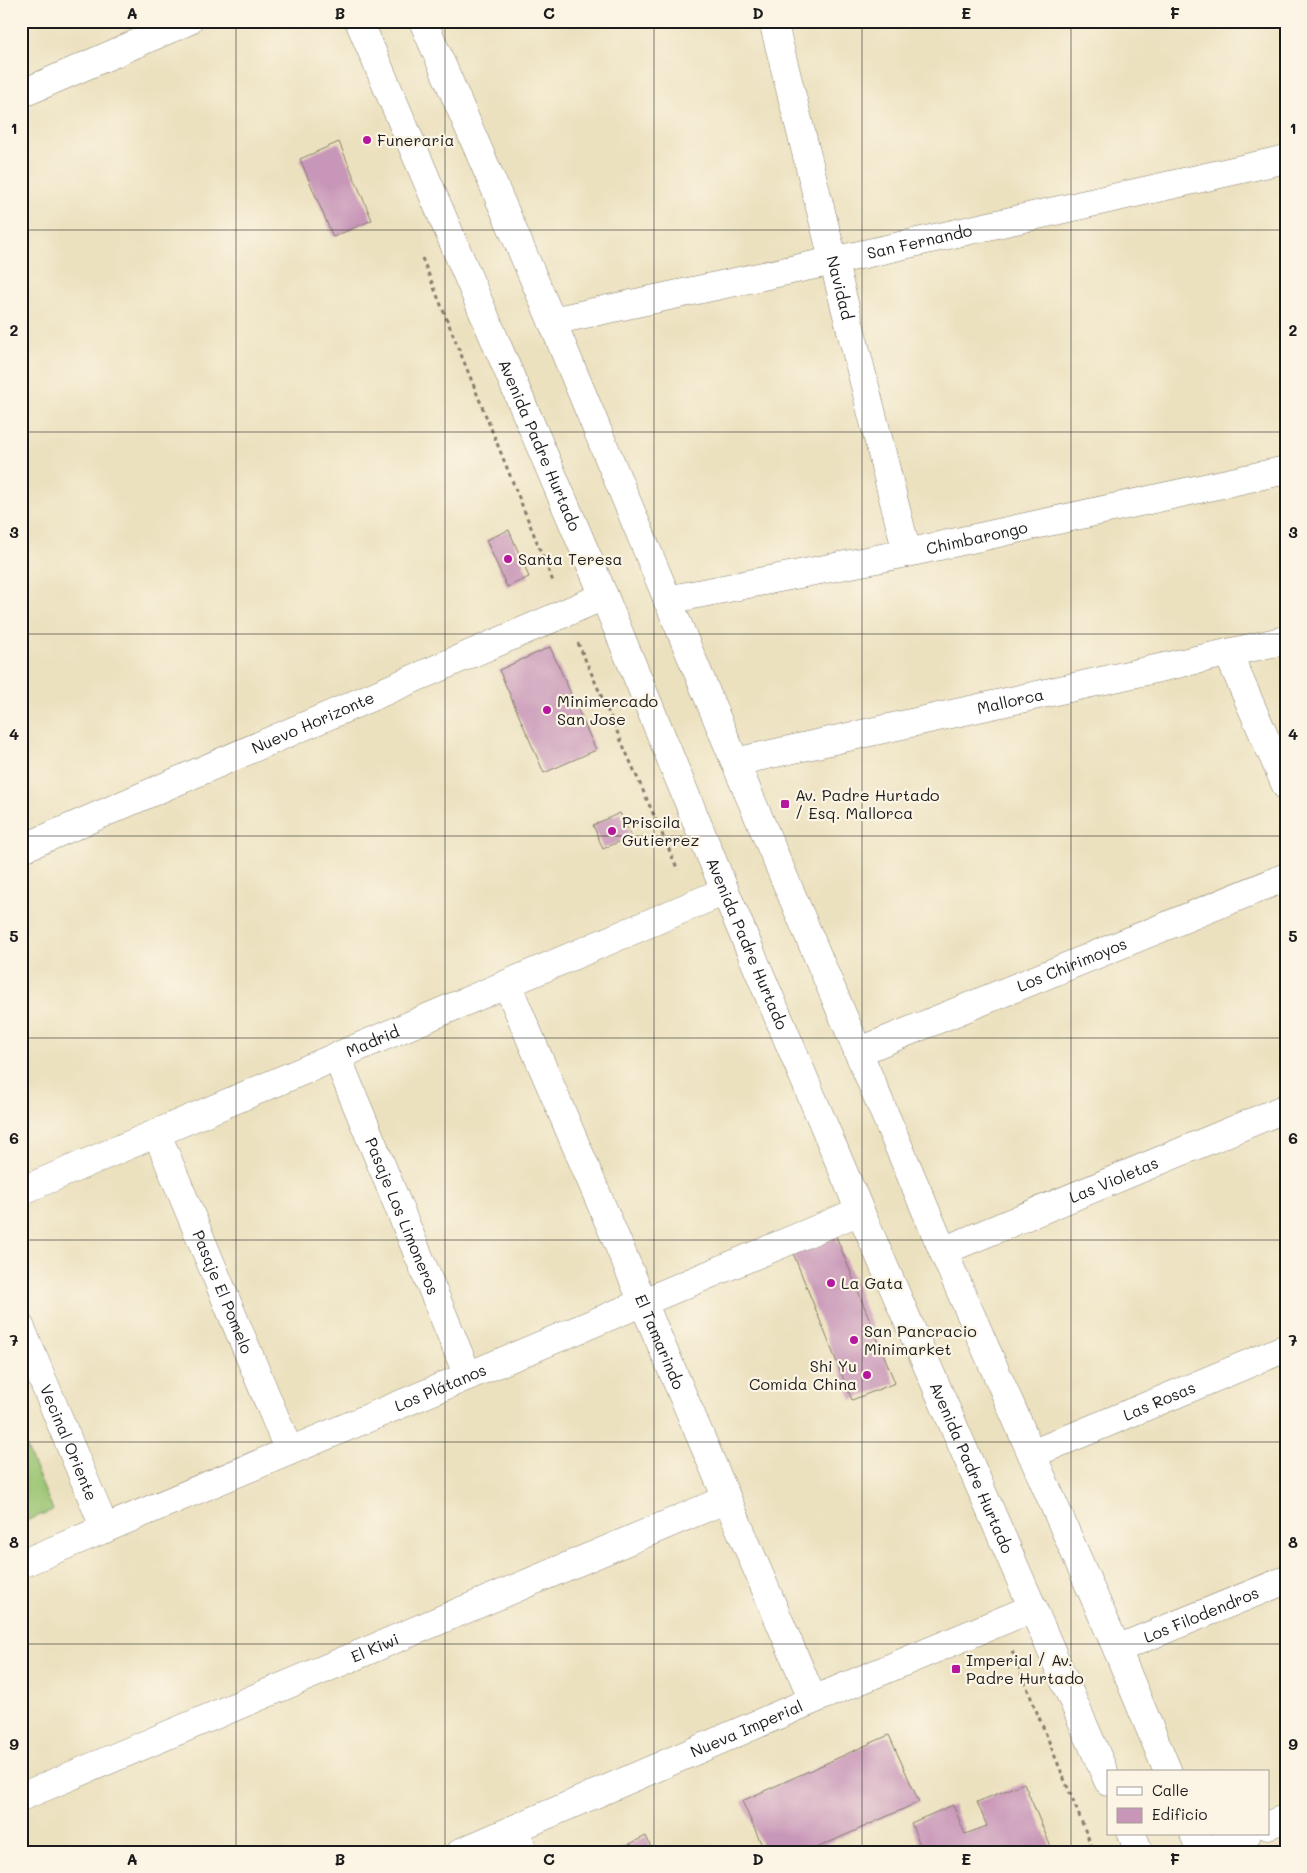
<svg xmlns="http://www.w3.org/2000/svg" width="1307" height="1873" font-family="Mali,sans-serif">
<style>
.green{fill:#99c471;stroke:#5a7046}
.building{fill:#c896b8}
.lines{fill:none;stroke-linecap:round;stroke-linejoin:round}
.street-casing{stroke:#847e6e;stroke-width:29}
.secondary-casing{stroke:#847e6e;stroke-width:29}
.primary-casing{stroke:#847e6e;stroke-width:29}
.path{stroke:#847e6e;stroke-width:3;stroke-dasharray:4 4;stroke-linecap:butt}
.street{stroke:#fff;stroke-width:28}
.secondary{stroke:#fff;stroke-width:28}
.primary{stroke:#fff;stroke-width:28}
.grid{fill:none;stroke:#1c1c1c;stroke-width:1;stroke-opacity:0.55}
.poi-dot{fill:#b5179e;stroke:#fcf5e5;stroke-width:2}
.labels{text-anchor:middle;stroke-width:4.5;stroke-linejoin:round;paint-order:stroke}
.poi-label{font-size:16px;fill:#1c1c1c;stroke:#fcf5e5;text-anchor:start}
.street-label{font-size:16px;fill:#1c1c1c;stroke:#fcf5e5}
.neatline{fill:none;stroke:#1c1c1c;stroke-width:2}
.grid-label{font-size:16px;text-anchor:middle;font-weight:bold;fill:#1c1c1c}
</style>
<rect width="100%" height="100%" fill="#fcf5e5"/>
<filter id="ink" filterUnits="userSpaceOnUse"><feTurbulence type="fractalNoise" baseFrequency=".02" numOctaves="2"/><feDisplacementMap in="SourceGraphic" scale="10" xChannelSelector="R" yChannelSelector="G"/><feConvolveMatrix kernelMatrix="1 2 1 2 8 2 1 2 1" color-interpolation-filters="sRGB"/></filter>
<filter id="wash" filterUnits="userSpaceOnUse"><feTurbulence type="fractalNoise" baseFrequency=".0096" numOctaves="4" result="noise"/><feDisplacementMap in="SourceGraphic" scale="20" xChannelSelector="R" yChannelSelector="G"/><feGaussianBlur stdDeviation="1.12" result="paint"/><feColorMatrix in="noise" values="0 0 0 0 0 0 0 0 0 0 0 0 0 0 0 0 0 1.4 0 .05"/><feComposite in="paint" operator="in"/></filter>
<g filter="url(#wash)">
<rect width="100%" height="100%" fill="#ece1bf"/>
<path class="green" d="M21,1435l32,75 -32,13z"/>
<g id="blocks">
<path class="building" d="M339,142l33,78 -39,17 -33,-78z
M509,530l20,47 -22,10 -21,-47z
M550,647l46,103 -52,23 -45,-103z
M620,813l11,23 -28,13 -10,-24z
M836,1236l59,147 -43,17 -59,-147z
M889,1735l30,67 -111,50h-43l-23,-51z
M1024,1783l29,69h-130l-12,-29 42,-18 12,29 22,-8 -10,-24z
M646,1836l7,16h-40z"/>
</g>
</g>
<g filter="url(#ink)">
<use href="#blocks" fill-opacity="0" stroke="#847e6e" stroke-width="1"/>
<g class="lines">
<defs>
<g id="street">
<path id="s1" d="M773,21l134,532"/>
<path d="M21,94l167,-73"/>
<path id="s2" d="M552,321l281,-60 453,-102"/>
<path id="s3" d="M667,600l240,-47 379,-83"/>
<path d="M1228,653l58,133"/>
<path id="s4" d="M735,762l551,-122"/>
<path id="s5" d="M21,849l583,-253"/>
<path id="s6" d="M507,984l306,716"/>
<path id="s7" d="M858,1052l428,-175"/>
<path id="s8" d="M337,1057l131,319"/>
<path id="s9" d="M157,1134l132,317"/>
<path id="s10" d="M21,1191l704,-300"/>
<path id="s11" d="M943,1251l343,-143"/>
<path id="s12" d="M21,1328l84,201"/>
<path id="s13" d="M1032,1454l254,-106"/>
<path id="s14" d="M21,1564l839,-353"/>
<path id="s15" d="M1117,1649l169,-69"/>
<path id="s16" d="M21,1797l706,-298"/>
<path d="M1268,1825l18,-7"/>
<path d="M514,1829l10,23"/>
<path d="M1205,1852l42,-18"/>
</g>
<g id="secondary">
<path id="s17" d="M461,1852l352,-152 220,-92"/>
</g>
<g id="primary">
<path id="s18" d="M359,21l245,575 121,295 135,320 248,570"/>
<path d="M423,21l129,300 183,441 208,489 174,398 51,123"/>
<path d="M1132,1834l7,18"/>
<path d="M1194,1834l7,18"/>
</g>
</defs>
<use href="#street" class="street-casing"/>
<use href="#secondary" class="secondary-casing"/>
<use href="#primary" class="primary-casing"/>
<path class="path" d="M422,258l132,326
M578,643l100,227
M1012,1651l82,201"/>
<use href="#street" class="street"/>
<use href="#secondary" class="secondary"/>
<use href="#primary" class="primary"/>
</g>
</g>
<path class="grid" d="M236,21v1831M445,21v1831M654,21v1831M862,21v1831M1071,21v1831M21,230h1265M21,432h1265M21,634h1265M21,836h1265M21,1038h1265M21,1240h1265M21,1442h1265M21,1644h1265"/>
<g class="poi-dot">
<circle cx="367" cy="140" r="5"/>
<circle cx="508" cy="559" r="5"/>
<circle cx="547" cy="710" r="5"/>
<rect x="780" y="799" width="10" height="10" rx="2.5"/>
<circle cx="612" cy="831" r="5"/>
<circle cx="831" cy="1283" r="5"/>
<circle cx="854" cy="1340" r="5"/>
<circle cx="867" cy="1375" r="5"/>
<rect x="951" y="1664" width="10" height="10" rx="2.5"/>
</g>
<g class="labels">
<g class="poi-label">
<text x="377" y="146">Funeraria</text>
<text x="518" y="565">Santa Teresa</text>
<text x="557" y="707">Minimercado<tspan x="557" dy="18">San Jose</tspan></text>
<text x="795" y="801">Av. Padre Hurtado<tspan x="795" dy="18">/ Esq. Mallorca</tspan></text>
<text x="622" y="828">Priscila<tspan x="622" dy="18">Gutierrez</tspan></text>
<text x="841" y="1289">La Gata</text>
<text x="864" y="1337">San Pancracio<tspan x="864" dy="18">Minimarket</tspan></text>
<text x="857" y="1372" text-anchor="end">Shi Yu<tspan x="857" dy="18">Comida China</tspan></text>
<text x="966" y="1666">Imperial / Av.<tspan x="966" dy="18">Padre Hurtado</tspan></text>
</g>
<g class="street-label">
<text dy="6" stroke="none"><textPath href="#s2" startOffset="376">San Fernando</textPath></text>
<text dy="6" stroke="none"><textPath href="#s1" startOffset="275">Navidad</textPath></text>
<text dy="6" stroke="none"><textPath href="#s18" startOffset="461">Avenida Padre Hurtado</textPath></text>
<text dy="6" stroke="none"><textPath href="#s3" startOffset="316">Chimbarongo</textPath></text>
<text dy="6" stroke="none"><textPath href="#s4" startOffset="282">Mallorca</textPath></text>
<text dy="6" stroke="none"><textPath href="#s5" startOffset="318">Nuevo Horizonte</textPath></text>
<text dy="6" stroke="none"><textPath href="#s18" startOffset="1001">Avenida Padre Hurtado</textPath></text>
<text dy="6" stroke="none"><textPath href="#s7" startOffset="231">Los Chirimoyos</textPath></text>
<text dy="6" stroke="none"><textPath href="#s10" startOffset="382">Madrid</textPath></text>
<text dy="6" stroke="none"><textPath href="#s11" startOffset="185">Las Violetas</textPath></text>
<text dy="6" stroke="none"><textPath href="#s8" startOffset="172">Pasaje Los Limoneros</textPath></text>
<text dy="6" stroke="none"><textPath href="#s9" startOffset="171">Pasaje El Pomelo</textPath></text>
<text dy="6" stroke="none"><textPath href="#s6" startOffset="389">El Tamarindo</textPath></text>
<text dy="6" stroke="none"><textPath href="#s14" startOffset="455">Los Plátanos</textPath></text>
<text dy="6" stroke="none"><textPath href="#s13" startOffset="138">Las Rosas</textPath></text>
<text dy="6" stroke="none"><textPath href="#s12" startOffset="124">Vecinal Oriente</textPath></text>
<text dy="6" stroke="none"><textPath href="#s18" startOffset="1571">Avenida Padre Hurtado</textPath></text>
<text dy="6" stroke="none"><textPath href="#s15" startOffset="91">Los Filodendros</textPath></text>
<text dy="6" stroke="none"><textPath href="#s16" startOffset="384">El Kiwi</textPath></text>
<text dy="6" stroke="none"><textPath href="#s17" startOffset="311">Nueva Imperial</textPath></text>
</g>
</g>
<rect width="1307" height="1873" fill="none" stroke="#fcf5e5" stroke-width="55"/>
<rect x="1107" y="1770" width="162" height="65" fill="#fcf5e5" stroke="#a29e95"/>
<rect x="1117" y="1787" width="25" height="8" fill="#ffffff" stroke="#a29e95"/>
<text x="1152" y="1796" font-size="15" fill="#1c1c1c">Calle</text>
<rect x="1117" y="1808" width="25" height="15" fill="#c896b8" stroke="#a29e95"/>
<text x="1152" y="1820" font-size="15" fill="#1c1c1c">Edificio</text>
<rect x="28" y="28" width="1252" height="1818" class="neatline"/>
<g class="grid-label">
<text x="132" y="19">A</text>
<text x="340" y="19">B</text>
<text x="549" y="19">C</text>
<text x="758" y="19">D</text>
<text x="966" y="19">E</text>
<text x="1175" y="19">F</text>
<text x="14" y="134">1</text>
<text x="1293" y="134">1</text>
<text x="14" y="336">2</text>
<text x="1293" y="336">2</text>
<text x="14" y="538">3</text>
<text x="1293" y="538">3</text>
<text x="14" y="740">4</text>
<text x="1293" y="740">4</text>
<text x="14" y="942">5</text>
<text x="1293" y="942">5</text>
<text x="14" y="1144">6</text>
<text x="1293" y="1144">6</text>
<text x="14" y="1346">7</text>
<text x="1293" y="1346">7</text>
<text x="14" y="1548">8</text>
<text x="1293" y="1548">8</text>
<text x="14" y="1750">9</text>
<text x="1293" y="1750">9</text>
<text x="132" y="1865">A</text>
<text x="340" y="1865">B</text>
<text x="549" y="1865">C</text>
<text x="758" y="1865">D</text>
<text x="966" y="1865">E</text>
<text x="1175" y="1865">F</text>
</g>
</svg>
